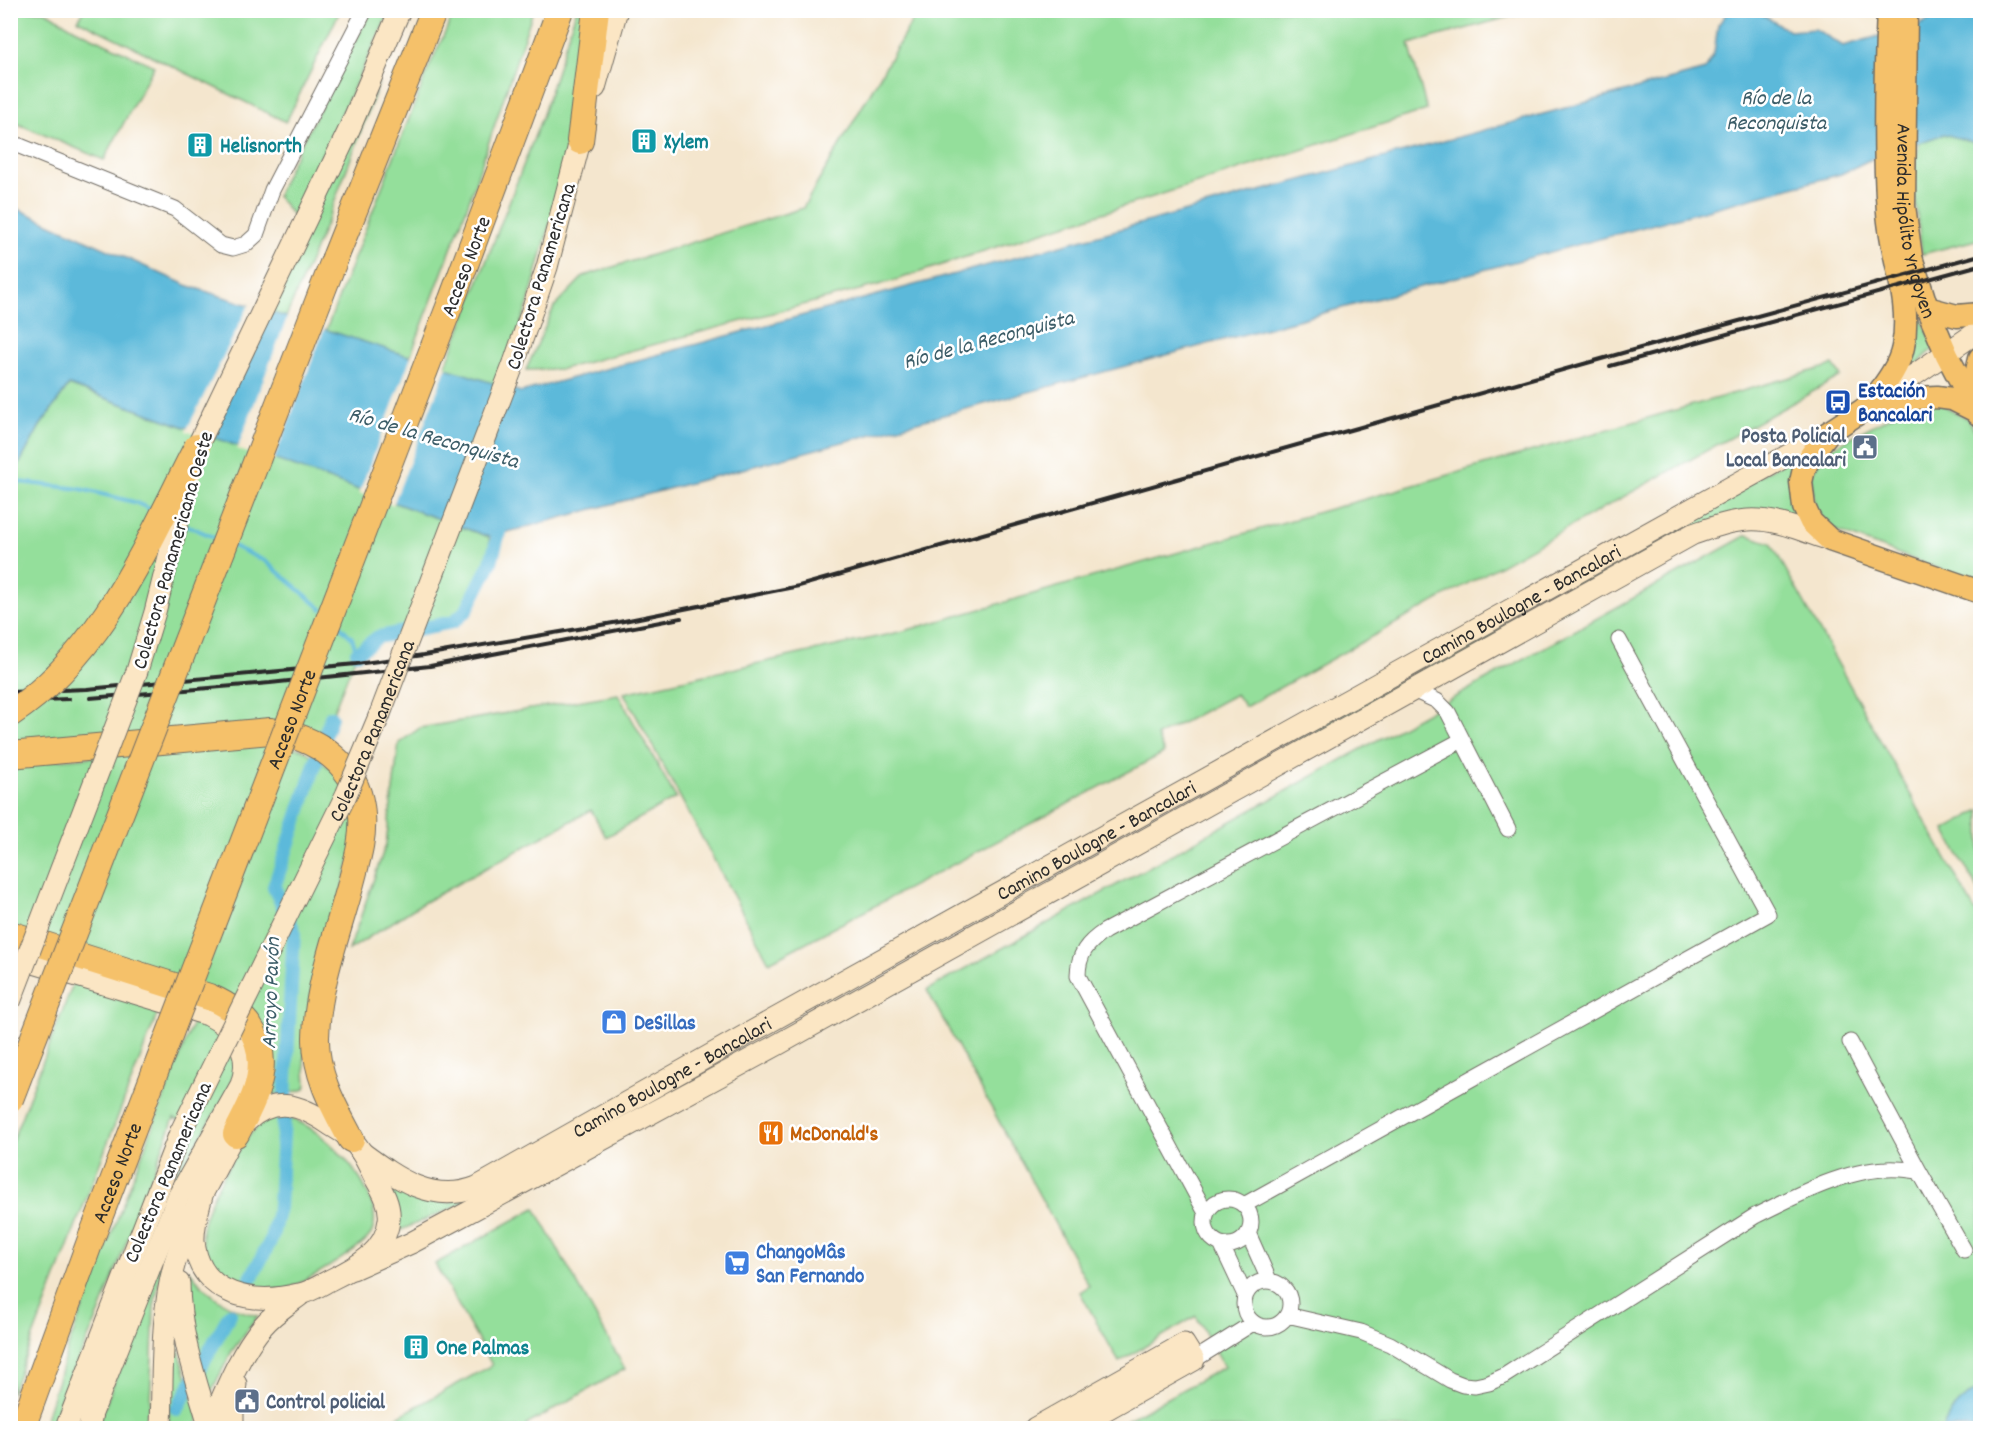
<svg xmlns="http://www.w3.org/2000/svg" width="1991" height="1439" font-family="Dekko,sans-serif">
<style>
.green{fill:#94df9b;stroke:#608563;stroke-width:1.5}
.water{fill:#5cb9da;stroke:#447282;stroke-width:1.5}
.pier{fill:#f4e6ce}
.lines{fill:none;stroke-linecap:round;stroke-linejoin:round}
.stream{stroke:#5cb9da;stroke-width:4}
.canal{stroke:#5cb9da;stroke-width:14}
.street-casing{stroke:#716c64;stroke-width:17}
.secondary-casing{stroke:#716c64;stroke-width:23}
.primary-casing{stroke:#716c64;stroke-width:25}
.highway-casing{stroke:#716c64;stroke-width:28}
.street{stroke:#fff;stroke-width:15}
.secondary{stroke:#fbe6c4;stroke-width:21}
.primary{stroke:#f5c16b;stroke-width:22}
.highway{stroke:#f5c16b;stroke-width:26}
.rail{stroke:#2b2b2b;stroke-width:4}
.secondary-bridge-casing{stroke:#716c64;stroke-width:23;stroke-linecap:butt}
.highway-bridge-casing{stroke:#716c64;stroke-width:28;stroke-linecap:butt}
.secondary-bridge{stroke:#fbe6c4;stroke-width:21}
.highway-bridge{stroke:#f5c16b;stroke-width:26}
.labels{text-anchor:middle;stroke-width:5;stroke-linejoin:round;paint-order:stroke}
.culture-label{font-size:21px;font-weight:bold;fill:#0d838f;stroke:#fff;text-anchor:start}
.street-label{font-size:21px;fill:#2b2b2b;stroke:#fff}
.transit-label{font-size:21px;font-weight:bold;fill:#164399;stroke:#fff;text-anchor:start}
.service-label{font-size:21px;font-weight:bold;fill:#4e5e75;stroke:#fff;text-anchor:end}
.shop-label{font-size:21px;font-weight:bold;fill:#366cbe;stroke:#fff;text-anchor:start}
.food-label{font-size:21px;font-weight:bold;fill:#c56008;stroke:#fff;text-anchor:start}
.water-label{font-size:22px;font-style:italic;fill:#3c5d68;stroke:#fff}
</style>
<rect width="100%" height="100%" fill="#fff"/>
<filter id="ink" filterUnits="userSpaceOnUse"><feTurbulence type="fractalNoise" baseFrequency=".0167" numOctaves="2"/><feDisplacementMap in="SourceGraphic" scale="12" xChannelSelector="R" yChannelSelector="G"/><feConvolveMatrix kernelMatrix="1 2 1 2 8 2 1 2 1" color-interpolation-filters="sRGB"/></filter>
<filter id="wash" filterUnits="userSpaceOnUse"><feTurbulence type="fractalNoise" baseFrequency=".008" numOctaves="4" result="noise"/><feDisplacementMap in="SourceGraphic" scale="24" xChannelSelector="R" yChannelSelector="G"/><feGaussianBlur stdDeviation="1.35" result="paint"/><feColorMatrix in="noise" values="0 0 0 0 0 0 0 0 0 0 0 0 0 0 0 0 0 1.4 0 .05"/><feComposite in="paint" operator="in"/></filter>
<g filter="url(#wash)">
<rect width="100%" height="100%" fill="#f4e6ce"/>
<path class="green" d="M10,11h35l30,18 79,37 -50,94 -93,-39z
M84,11v-1l256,1 -54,111 -208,-102z
M371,11h19l-97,205 -16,-20 12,-28z
M455,11h78l-66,196 -57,150 -84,-27 103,-263z
M576,11h13l-19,139 -42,154 -31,81 -52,-17 97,-251z
M918,11v-1l613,1 -122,33 18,66 -416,132 -118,39 -331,88 -36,1 28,-63 30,-31 219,-68z
M379,83l-51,136 -42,98 -23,-7z
M1944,134l32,9 4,-2v98l-58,15c-4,-36 -13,-76 -2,-112z
M1910,294l25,53 -33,32z
M1833,365l8,11 -596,331 -9,-13 -79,42 7,17 -395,209 -145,-269 280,-62z
M69,385l420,152 2,25 -25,49 -13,11 -75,15 -21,16 -26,64 -21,24 -299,14v-276l29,-53z
M1939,403l29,16 12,20v145l-143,-53 -12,-9 -10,-12 -4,-35 14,-24 79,-42z
M1796,455l3,57 -3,6 -38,-7 -495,251 -4,-1z
M1747,535l24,8 209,377v470c-15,5 -31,23 -37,38h-831l112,-61 -28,-51 -77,46 -39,-70 9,-6 -162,-296z
M618,694l58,104 -70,39 -15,-27 -170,94 -72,46 37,-106 13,-101 21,-15z
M258,743l44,6 37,25 16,35v35l-45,155 -6,59 2,26 -1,5c-13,6 -29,3 -42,7l-3,-60 -249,-107 -1,-165z
M1980,810v83l-35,-63z
M74,981l86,26 -149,387v-250z
M195,1017l12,6 24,22 5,18 -6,25 -61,102 -78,199 -13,39h-5l120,-302 -19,-8 -75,196 -39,86 -6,28h-11l26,-84z
M624,1110l3,5 -107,61 -65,31 -54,23 -8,-3 -3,-30 7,-9 26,11 25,4 21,-7z
M276,1117c6,1 12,1 18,3 33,11 93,75 78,112 -5,14 -80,59 -95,60 -10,0 -27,0 -37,-3 -7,-2 -16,-11 -22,-16 -13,-9 -19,-35 -15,-50 7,-26 34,-77 53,-95 5,-5 13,-8 20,-11z
M535,1208l90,161 -99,56 2,3h-146l6,-6 104,-57 -57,-101z
M167,1240l-13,66 -4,97 -7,25h-46z
M189,1270c20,26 36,38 69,46l-26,35 -21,41 -7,-1 -18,-86z
M168,1335l7,2 24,82 -4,9h-26z"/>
<path class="water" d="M1743,11h13l33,20 26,-2 28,17 76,-21 28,-14h33v130l-4,2 -32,-9 -77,27 -26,13 -1352,363 -420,-152 -29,41 -29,53v-273l175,79 335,107 1184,-322 9,-16 4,-29 9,-12z
M1980,1390v38h-37c8,-19 17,-31 37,-38z"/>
<path class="pier" d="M250,303l14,4 -60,130 -18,-6z
M288,315l37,12 -52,135 -36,-13z
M412,354l35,12 -54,139 -34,-12z"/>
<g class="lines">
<path class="stream" d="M10,481l71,8 53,13 21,9
M184,524l34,15
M233,546l32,15 57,48
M338,624l14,14 5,15"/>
<path class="canal" d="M357,653l21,-16 75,-15 13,-11 25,-49 12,-44
M251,1278l20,-38 8,-33 15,-276 -20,-44 57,-170
M177,1409l53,-95"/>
</g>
</g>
<g filter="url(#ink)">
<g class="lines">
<defs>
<path id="street" d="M10,142l165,67 46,36 12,3 13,-4 10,-9 16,-45 93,-180
M1413,690l24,11 11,11 60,117
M1850,1042l69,129
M1205 1222a23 23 0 1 1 46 0a23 23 0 1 1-46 0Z
M1244,1205l524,-291 -149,-274
M1206,1213l-128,-237c0,-22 9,-33 27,-45l357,-191
M1248,1233l21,47
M1221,1244l24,51
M1244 1304a23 23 0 1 1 46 0a23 23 0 1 1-46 0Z
M1287,1315l74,17 29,12 60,36 13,5 12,1 14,-3 15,-7 251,-160c38,-19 89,-46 132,-47 10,-1 22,1 32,2l45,79
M1194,1360l59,-37"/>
<g id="secondary">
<path d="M595,88l22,-78"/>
<path d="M514,363l33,-96 37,-141"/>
<path d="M1872,404l108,-74"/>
<path d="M197,447l151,-315 52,-122"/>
<path d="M10,956l198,59c28,14 44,38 33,70l-63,112 -86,216 -3,15"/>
<path id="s1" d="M361,1152c34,25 71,53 116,35l276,-156 1075,-598"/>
<path d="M353,1269l58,-26 45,-24 321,-174 916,-511c18,-6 36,-13 55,-14 27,-2 57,12 82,20"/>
<path d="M179,1283c0,51 17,97 31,145"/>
<path d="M66,1428l114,-295"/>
<path d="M161,1428c2,-53 -1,-115 14,-166 9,-31 22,-60 38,-88 10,-18 18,-39 34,-53 28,-26 54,-16 82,3 7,5 16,9 22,15 11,10 17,26 24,39 7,12 16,27 14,42 -3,31 -32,47 -57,59 -10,5 -21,13 -33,15 -44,11 -100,3 -105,-53 -1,-16 5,-33 9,-49"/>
<path d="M209,1428c15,-34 30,-74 54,-102 10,-12 24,-21 36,-30"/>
<path d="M233,1428v-28l3,-16"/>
<path d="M1035,1428l149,-84 10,16 -121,68"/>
</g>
<g id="primary">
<path id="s2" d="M1906,10l-2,196 7,51 16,51 20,47 31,59"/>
<path d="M1927,308l30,8 23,-2"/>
<path d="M1869,406c13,-18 30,-38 34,-59 9,-47 -12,-89 -15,-135 -5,-67 -3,-135 0,-202"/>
<path d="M1976,407v-32l4,-17"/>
<path d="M1976,411l-24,-12 -15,-2 -20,1 -48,8 -41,27 -17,22 -7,14 -3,13 3,25 7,15 19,18 150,52"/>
</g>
<path id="highway" d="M580,141l16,-131
M335,258l99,-248
M451,302l109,-292
M10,755l260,-24c46,5 89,34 92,84 2,25 -6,48 -12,72 -13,48 -33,100 -34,150 -1,38 18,70 35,102
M10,934l199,63c41,17 62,48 47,94 -5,15 -13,29 -20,43
M22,1428l70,-192"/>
</defs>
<use href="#street" class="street-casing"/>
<use href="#secondary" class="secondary-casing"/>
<use href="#primary" class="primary-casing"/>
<use href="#highway" class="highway-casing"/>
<use href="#street" class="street"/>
<use href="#secondary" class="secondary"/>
<use href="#primary" class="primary"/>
<use href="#highway" class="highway"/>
<path class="rail" d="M1610,366l370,-101
M10,692l77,-3 269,-25 68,-9 195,-33 180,-36 834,-236 347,-95
M90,698l180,-15 160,-17 251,-48
M10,701l59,-2"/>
<defs>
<g id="secondary-bridge">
<path d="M10,1002l127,-331 18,-59 34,-135"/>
<path id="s3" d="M180,1133l166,-338 34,-81 134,-351"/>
</g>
<g id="highway-bridge">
<path d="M10,714c93,-60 138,-172 187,-267"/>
<path d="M10,1099l325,-841"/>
<path id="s4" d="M92,1236l359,-934"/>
</g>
</defs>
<use href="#secondary-bridge" class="secondary-bridge-casing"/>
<use href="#highway-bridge" class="highway-bridge-casing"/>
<use href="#secondary-bridge" class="secondary-bridge"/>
<use href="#highway-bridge" class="highway-bridge"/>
</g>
</g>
<defs>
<symbol id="building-square" viewBox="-11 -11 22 22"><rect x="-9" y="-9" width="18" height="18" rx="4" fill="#0f9aa8" stroke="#fff"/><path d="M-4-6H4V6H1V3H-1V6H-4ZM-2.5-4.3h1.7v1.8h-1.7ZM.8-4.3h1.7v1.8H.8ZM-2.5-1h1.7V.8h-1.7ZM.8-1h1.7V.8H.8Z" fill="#fff"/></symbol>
<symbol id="bus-square" viewBox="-11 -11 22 22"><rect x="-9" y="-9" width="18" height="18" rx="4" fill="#1a4fb4" stroke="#fff"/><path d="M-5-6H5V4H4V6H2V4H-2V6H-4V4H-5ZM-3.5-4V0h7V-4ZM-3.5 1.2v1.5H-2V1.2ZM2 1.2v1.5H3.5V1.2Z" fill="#fff"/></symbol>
<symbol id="civic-square" viewBox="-11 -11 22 22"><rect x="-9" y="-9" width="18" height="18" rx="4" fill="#5c6f8a" stroke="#fff"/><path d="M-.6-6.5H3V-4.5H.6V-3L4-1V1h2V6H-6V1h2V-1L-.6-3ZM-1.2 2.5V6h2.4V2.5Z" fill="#fff"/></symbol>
<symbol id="shop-square" viewBox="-11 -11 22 22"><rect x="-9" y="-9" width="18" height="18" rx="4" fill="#3f7fe0" stroke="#fff"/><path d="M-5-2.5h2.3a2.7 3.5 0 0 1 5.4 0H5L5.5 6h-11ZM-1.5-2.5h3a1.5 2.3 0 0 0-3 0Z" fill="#fff"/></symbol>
<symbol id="restaurant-square" viewBox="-11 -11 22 22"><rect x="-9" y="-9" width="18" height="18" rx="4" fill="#e8710a" stroke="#fff"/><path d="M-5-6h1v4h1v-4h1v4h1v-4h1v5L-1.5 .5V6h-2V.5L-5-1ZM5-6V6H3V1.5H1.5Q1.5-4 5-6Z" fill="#fff"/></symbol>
<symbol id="supermarket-square" viewBox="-11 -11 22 22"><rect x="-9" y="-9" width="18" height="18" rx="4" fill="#3f7fe0" stroke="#fff"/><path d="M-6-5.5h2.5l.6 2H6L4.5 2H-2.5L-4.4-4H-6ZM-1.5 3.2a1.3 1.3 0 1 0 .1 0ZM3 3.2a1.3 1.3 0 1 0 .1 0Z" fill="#fff"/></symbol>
</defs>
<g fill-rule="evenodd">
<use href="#building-square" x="629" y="126" width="30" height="30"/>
<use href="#building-square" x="185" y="130" width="30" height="30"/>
<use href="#bus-square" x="1823" y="387" width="30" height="30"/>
<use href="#civic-square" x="1850" y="432" width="30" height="30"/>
<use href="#shop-square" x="599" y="1007" width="30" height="30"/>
<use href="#restaurant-square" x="756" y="1118" width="30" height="30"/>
<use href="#supermarket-square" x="722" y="1248" width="30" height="30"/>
<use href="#building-square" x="401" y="1332" width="30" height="30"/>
<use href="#civic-square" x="232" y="1386" width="30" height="30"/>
</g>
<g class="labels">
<g class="culture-label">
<text x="664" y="148">Xylem</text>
<text x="220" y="152">Helisnorth</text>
<text x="436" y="1354">One Palmas</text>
</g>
<g class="street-label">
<text dy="7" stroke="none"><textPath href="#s2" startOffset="212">Avenida Hipólito Yrigoyen</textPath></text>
<text transform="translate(465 266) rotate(-69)" y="7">Acceso Norte</text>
<text transform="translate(540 276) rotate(-73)" y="7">Colectora Panamericana</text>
<text transform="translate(172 550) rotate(-74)" y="7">Colectora Panamericana Oeste</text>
<text dy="7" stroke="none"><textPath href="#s1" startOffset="1323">Camino Boulogne - Bancalari</textPath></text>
<text dy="7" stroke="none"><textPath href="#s4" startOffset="554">Acceso Norte</textPath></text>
<text dy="7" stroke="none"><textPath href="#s3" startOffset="446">Colectora Panamericana</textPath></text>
<text dy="7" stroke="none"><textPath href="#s1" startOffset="837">Camino Boulogne - Bancalari</textPath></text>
<text dy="7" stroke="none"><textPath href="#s1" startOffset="351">Camino Boulogne - Bancalari</textPath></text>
<text transform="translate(167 1172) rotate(-67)" y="7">Colectora Panamericana</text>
<text dy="7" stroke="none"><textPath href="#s4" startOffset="68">Acceso Norte</textPath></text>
</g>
<g class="transit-label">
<text x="1858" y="397">Estación<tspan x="1858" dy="24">Bancalari</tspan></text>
</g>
<g class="service-label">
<text x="1846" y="442">Posta Policial<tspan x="1846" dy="24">Local Bancalari</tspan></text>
<text x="266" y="1408" text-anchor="start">Control policial</text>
</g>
<g class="shop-label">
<text x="634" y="1029">DeSillas</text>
<text x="756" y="1258">ChangoMâs<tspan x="756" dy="24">San Fernando</tspan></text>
</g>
<g class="food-label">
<text x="790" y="1140">McDonald's</text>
</g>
<g class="water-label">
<text x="1776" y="104">Río de la<tspan x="1776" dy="25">Reconquista</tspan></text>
<text transform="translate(988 338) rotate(-15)" y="8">Río de la Reconquista</text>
<text transform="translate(434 436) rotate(16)" y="8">Río de la Reconquista</text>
<text transform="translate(269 993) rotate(-88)" y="8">Arroyo Pavón</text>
</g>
</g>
<rect width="1991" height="1439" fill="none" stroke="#fff" stroke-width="36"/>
</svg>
